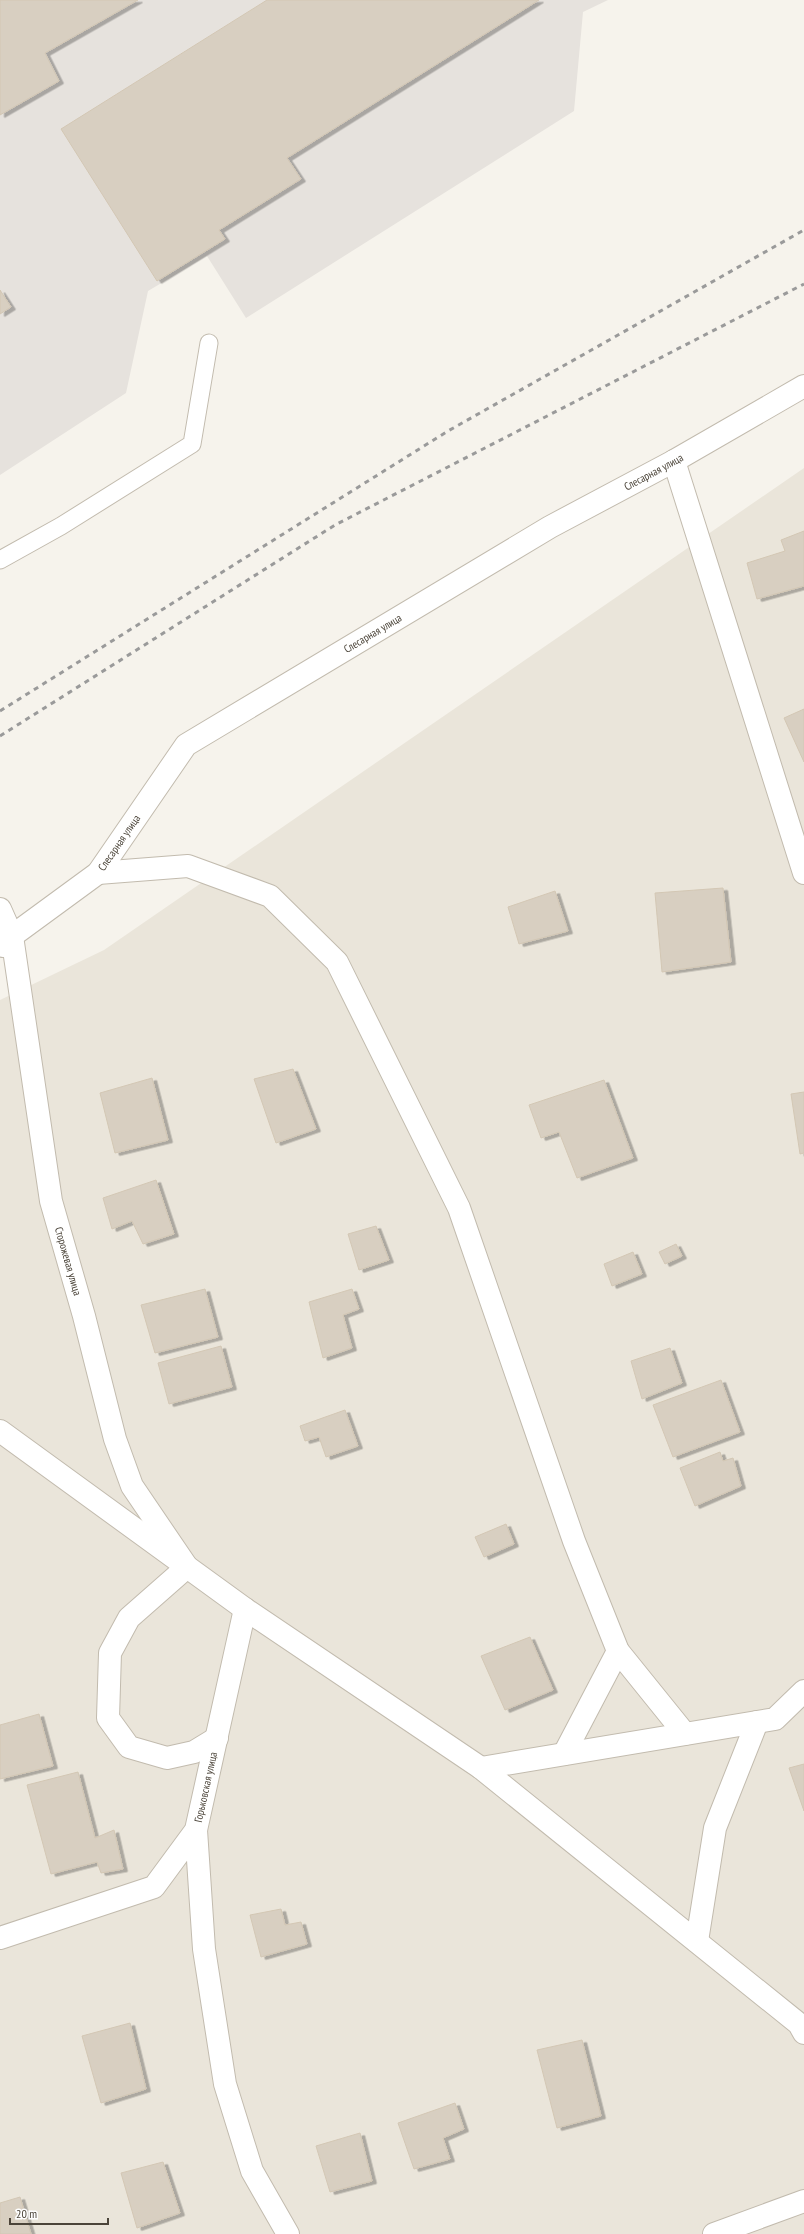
<svg xmlns="http://www.w3.org/2000/svg" width="804" height="2234" font-family="'PT Sans Narrow',sans-serif">
<style>
.residential{fill:#eae5da}
.industrial{fill:#e6e2dd}
.building{fill:#d8cfc1;stroke:#d3c7b4;filter:url(#shadow)}
.lines{fill:none;stroke-linecap:round;stroke-linejoin:round}
.lane-casing{stroke:#c2bbae;stroke-width:19}
.street-casing{stroke:#c2bbae;stroke-width:24}
.lane{stroke:#fff;stroke-width:17}
.street{stroke:#fff;stroke-width:22}
.rail{stroke:#9a9a9a;stroke-width:3;stroke-dasharray:5 5;stroke-linecap:butt}
.labels{text-anchor:middle;stroke-width:4;stroke-linejoin:round;paint-order:stroke}
.street-label{font-size:11px;fill:#4b4439;stroke:#fff}
</style>
<defs>
<filter id="shadow"><feDropShadow dx="4.5" dy="2.5" stdDeviation="0" flood-color="#0004"/></filter>
</defs>
<rect width="100%" height="100%" fill="#f6f3ec"/>
<path class="residential" d="M804,468v1766h-804v-1234l104,-50z"/>
<path class="industrial" d="M0,0h608l-25,12 -9,99 -328,207 -39,-62 -59,35 -22,102 -126,82z"/>
<path class="building" d="M0,0h138l-93,53 14,28 -59,34z
M267,0h272l-252,158 14,21 -82,51 6,9 -68,42 -96,-152z
M0,290l11,17 -11,7z
M804,531v55l-47,13 -10,-36 38,-12 -4,-11z
M804,709v53l-20,-44z
M723,888l8,74 -69,10 -7,-79z
M555,891l13,40 -49,13 -11,-37z
M293,1069l23,60 -40,14 -22,-64z
M152,1078l16,62 -53,13 -15,-60z
M604,1080l29,78 -56,20 -18,-46 -18,6 -12,-33z
M804,1092v61l-4,1 -9,-60z
M156,1180l18,54 -31,10 -11,-23 -20,8 -9,-31z
M376,1226l13,34 -30,10 -11,-36z
M676,1244l6,12 -17,8 -6,-12z
M633,1252l9,22 -30,12 -8,-22z
M205,1289l13,48 -63,16 -14,-48z
M352,1289l7,20 -16,6 9,33 -29,10 -14,-56z
M221,1346l11,41 -63,17 -11,-41z
M670,1348l12,35 -40,16 -11,-38z
M721,1380l19,52 -67,25 -20,-52z
M345,1410l13,36 -32,11 -7,-20 -14,4 -5,-15z
M720,1452l3,9 10,-3 8,28 -46,20 -15,-38z
M506,1524l8,20 -30,13 -9,-20z
M530,1637l23,53 -48,20 -24,-54z
M39,1714l14,52 -53,13v-54z
M804,1764v47l-15,-43z
M78,1772l17,66 19,-8 9,39 -22,4 -4,-11 -46,12 -24,-89z
M281,1909l4,16 16,-3 6,22 -46,13 -11,-42z
M130,2023l16,66 -45,14 -19,-67z
M582,2040l19,76 -44,12 -20,-78z
M455,2103l9,26 -21,9 7,21 -36,10 -16,-46z
M360,2133l12,48 -42,11 -14,-46z
M163,2162l17,51 -43,15 -16,-55z
M20,2197l11,37h-31v-31z"/>
<g class="lines">
<defs>
<path id="lane" d="M0,560l61,-34 131,-82 17,-101"/>
<g id="street">
<path d="M674,461l130,412"/>
<path d="M98,873l90,-7 82,30 67,66 122,246 115,333 44,110 67,83"/>
<path id="s1" d="M0,909l12,27 39,265 33,115 31,123 17,47 55,81 -58,51 -19,35 -2,65 21,29 38,11 27,-6 23,-14"/>
<path id="s2" d="M3,946l9,-10 86,-63 88,-128 364,-218 124,-66 130,-75"/>
<path d="M0,1431l245,178 236,159 318,256 5,9"/>
<path d="M564,1754l54,-103"/>
<path d="M481,1768l294,-49 29,-28"/>
<path d="M196,1830l8,119 21,135 27,87 36,63"/>
<path id="s3" d="M0,1938l154,-51 42,-57 49,-221"/>
<path d="M697,1941l18,-113 42,-106"/>
<path d="M714,2234l90,-33"/>
</g>
</defs>
<use href="#lane" class="lane-casing"/>
<use href="#street" class="street-casing"/>
<use href="#lane" class="lane"/>
<use href="#street" class="street"/>
<path class="rail" d="M0,711l448,-280 356,-201
M0,736l335,-211 469,-241"/>
</g>
<g class="labels">
<g class="street-label">
<text dy="4" stroke="none"><textPath href="#s2" startOffset="817">Слесарная улица</textPath></text>
<text dy="4" stroke="none"><textPath href="#s2" startOffset="493">Слесарная улица</textPath></text>
<text dy="4" stroke="none"><textPath href="#s2" startOffset="157">Слесарная улица</textPath></text>
<text dy="4" stroke="none"><textPath href="#s1" startOffset="360">Сторожевая улица</textPath></text>
<text dy="4" stroke="none"><textPath href="#s3" startOffset="277">Горьковская улица</textPath></text>
</g>
</g>
<path d="M10 2218v6h98v-6" fill="none" stroke="#4b4439" stroke-width="2"/>
<text x="16" y="2218" font-size="12" fill="#4b4439" stroke="#ffffff" stroke-width="3" paint-order="stroke">20 m</text>
</svg>
